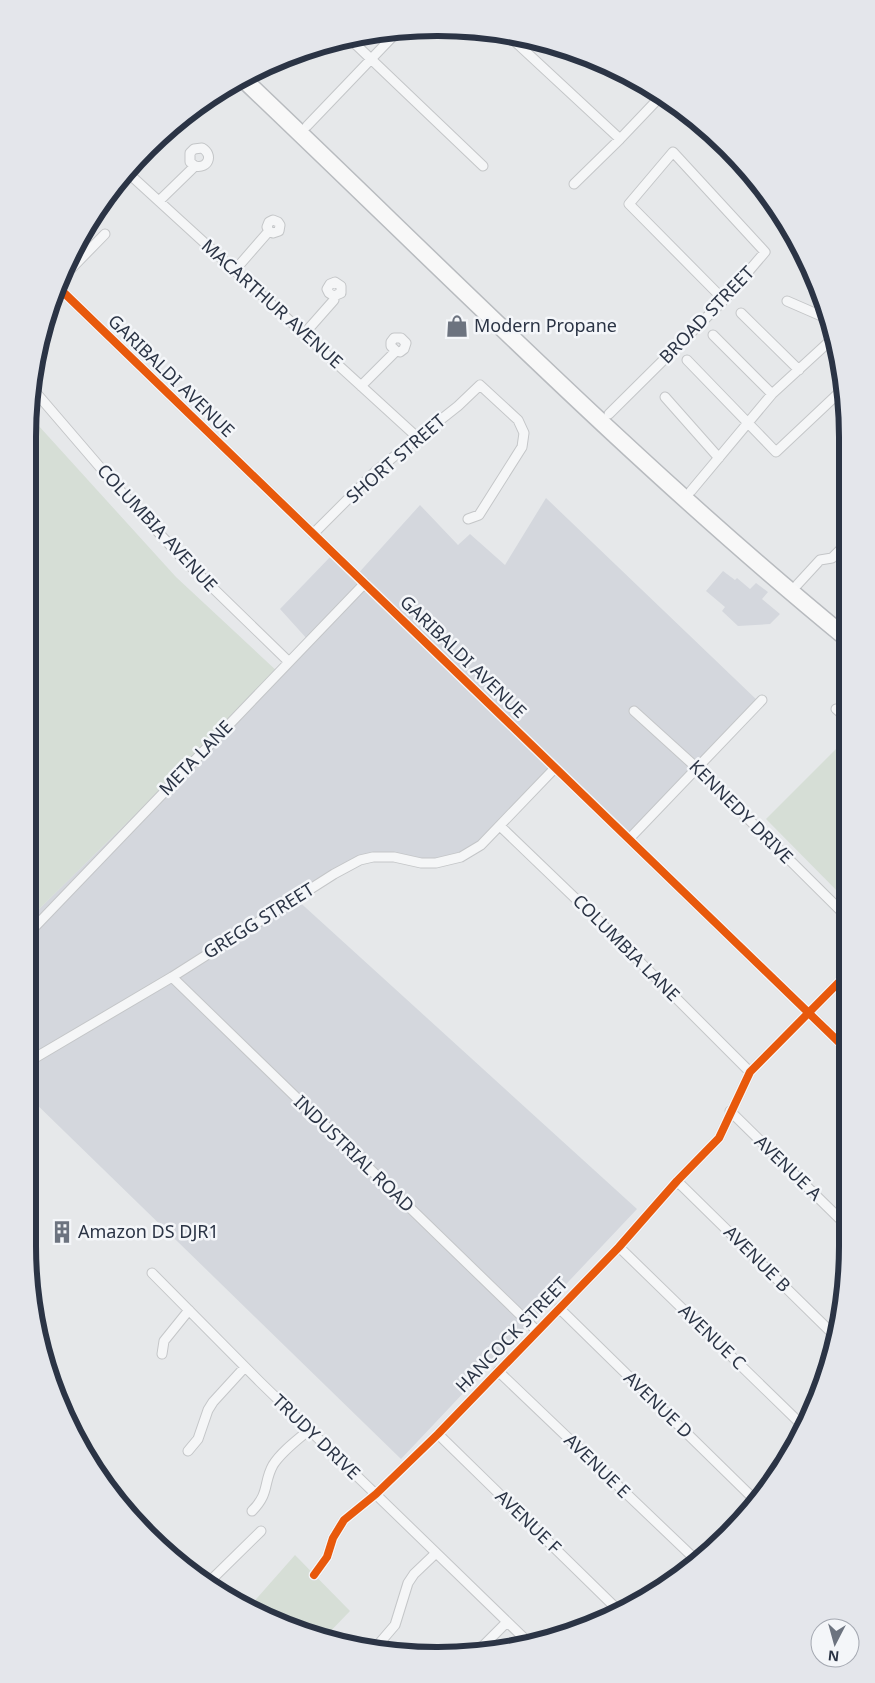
<svg xmlns="http://www.w3.org/2000/svg" width="875" height="1683" font-family="'Noto Sans',sans-serif">
<style>
.built{fill:#d4d7dd}
.green{fill:#d6ded6}
.lines{fill:none;stroke-linecap:round;stroke-linejoin:round}
.street-casing{stroke:#c4c6c8;stroke-width:11}
.highway-casing{stroke:#b8bbbf;stroke-width:19}
.street{stroke:#f5f6f7;stroke-width:9}
.highway{stroke:#f8f8f8;stroke-width:16}
.cycleway-casing{stroke:#f4f6f9;stroke-width:11}
.cycleway{stroke:#e8590c;stroke-width:8}
.labels{text-anchor:middle;stroke-width:5;stroke-linejoin:round;paint-order:stroke}
.street-label{font-size:18px;fill:#2b3445;stroke:#f4f6f9}
.poi-label{font-size:18px;fill:#2b3445;stroke:#f4f6f9;text-anchor:start}
.rim{fill:none;stroke:#2b3445;stroke-width:6}
</style>
<rect width="100%" height="100%" fill="#e6e8ea"/>
<path class="built" d="M546,498l212,203 -129,139 -74,-70 -74,72 -17,12 -22,5 -83,-1 -65,39 343,312 -236,250 -373,-363v-176l194,-191 86,-89 -28,-31 52,-54 23,22 65,-72 38,40 12,-11 35,31z
M723,571l12,9 2,-2 13,11 6,-6 12,9 -6,7 18,15 -10,10 -32,2 -16,-15 3,-4 -19,-16z"/>
<path class="green" d="M28,414l148,163 103,96 -251,247z
M845,740l1,160 -80,-81z
M295,1555l55,56 -26,27 -73,-33z"/>
<g class="lines">
<defs>
<path id="street" d="M509,36l111,103
M350,39l133,127
M307,126l91,-95
M127,172l290,265
M574,184l46,-45 40,-42
M159,201l36,-35c13,3 19,-11 7,-18l-8,1 -4,4v9l5,4
M235,270l34,-39 -2,-4 2,-5 4,-2 5,2 2,3 -1,6 -6,2 -4,-2
M62,278l43,-44
M58,287l788,762
M787,301l39,17
M741,313l58,57
M304,334l30,-34v-4l7,-3v-7l-6,-4 -5,2 -3,5 2,4 5,3
M713,335l59,59
M687,360l89,92 68,-64
M361,386l35,-35 4,1 4,-3 2,-6 -5,-5h-7l-3,4v4l5,5
M32,388l91,106 58,63 107,104
M665,397l54,61
M609,414l115,-114 41,-48 -92,-100 -44,52 95,96
M691,491l81,-97 60,-55
M313,534l64,-64 81,-64 22,-21 38,35 6,13 -2,14 -43,68 -11,4
M797,585l23,-25 12,-2 12,-12
M836,709l9,8
M634,711l64,58 148,147
M500,826l102,98 148,148
M630,838l132,-138
M28,934l337,-351
M172,977l365,354
M28,1062l144,-85 162,-103 26,-14 13,-3h21l27,6h15l25,-6 20,-12 74,-77
M730,1111l116,114
M677,1181l159,156
M619,1247l186,181
M152,1273l108,109 266,258
M559,1308l198,194
M162,1354l2,-13 25,-31
M498,1371l199,190
M438,1434l180,176
M188,1451l10,-12 10,-29 5,-8 32,-35
M252,1511c18,-18 11,-28 21,-46 8,-13 24,-25 36,-35
M314,1575l13,-18 6,-19 11,-18 32,-26 62,-60 181,-187 58,-66 42,-43 31,-66 96,-97
M207,1584l54,-53
M377,1646l18,-21 13,-42 6,-9 22,-21
M477,1652l30,-30"/>
<path id="highway" d="M242,78c199,189 391,385 603,559"/>
</defs>
<use href="#street" class="street-casing"/>
<use href="#highway" class="highway-casing"/>
<use href="#street" class="street"/>
<use href="#highway" class="highway"/>
<defs>
<path id="cycleway" d="M58,287l788,762
M314,1575l13,-18 6,-19 11,-18 32,-26 62,-60 181,-187 58,-66 42,-43 31,-66 96,-97"/>
</defs>
<use href="#cycleway" class="cycleway-casing"/>
<use href="#cycleway" class="cycleway"/>
</g>
<defs>
<symbol id="shop-bare" viewBox="-9 -9 18 18"><path d="M-5-2.5h2.3a2.7 3.5 0 0 1 5.4 0H5L5.5 6h-11ZM-1.5-2.5h3a1.5 2.3 0 0 0-3 0Z" fill="#6c737f" stroke="#f4f6f9" stroke-width="2.5" paint-order="stroke"/></symbol>
<symbol id="building-bare" viewBox="-9 -9 18 18"><path d="M-4-6H4V6H1V3H-1V6H-4ZM-2.5-4.3h1.7v1.8h-1.7ZM.8-4.3h1.7v1.8H.8ZM-2.5-1h1.7V.8h-1.7ZM.8-1h1.7V.8H.8Z" fill="#6c737f" stroke="#f4f6f9" stroke-width="2.5" paint-order="stroke"/></symbol>
</defs>
<g fill-rule="evenodd">
<use href="#shop-bare" x="441" y="310" width="32" height="32"/>
<use href="#building-bare" x="46" y="1216" width="32" height="32"/>
</g>
<g class="labels">
<g class="street-label">
<text transform="translate(272 304) rotate(42)" y="6">MACARTHUR AVENUE</text>
<text transform="translate(707 315) rotate(-46)" y="6">BROAD STREET</text>
<text transform="translate(171 376) rotate(44)" y="6">GARIBALDI AVENUE</text>
<text transform="translate(396 459) rotate(-41)" y="6">SHORT STREET</text>
<text transform="translate(157 528) rotate(47)" y="6">COLUMBIA AVENUE</text>
<text transform="translate(463 657) rotate(44)" y="6">GARIBALDI AVENUE</text>
<text transform="translate(196 758) rotate(-46)" y="6">META LANE</text>
<text transform="translate(741 812) rotate(45)" y="6">KENNEDY DRIVE</text>
<text transform="translate(259 921) rotate(-32)" y="6">GREGG STREET</text>
<text transform="translate(626 948) rotate(45)" y="6">COLUMBIA LANE</text>
<text transform="translate(354 1154) rotate(44)" y="6">INDUSTRIAL ROAD</text>
<text transform="translate(788 1168) rotate(44)" y="6">AVENUE A</text>
<text transform="translate(757 1259) rotate(45)" y="6">AVENUE B</text>
<text transform="translate(512 1335) rotate(-46)" y="6">HANCOCK STREET</text>
<text transform="translate(712 1337) rotate(44)" y="6">AVENUE C</text>
<text transform="translate(658 1405) rotate(44)" y="6">AVENUE D</text>
<text transform="translate(316 1437) rotate(44)" y="6">TRUDY DRIVE</text>
<text transform="translate(597 1466) rotate(44)" y="6">AVENUE E</text>
<text transform="translate(528 1522) rotate(44)" y="6">AVENUE F</text>
</g>
<g class="poi-label">
<text x="474" y="332">Modern Propane</text>
<text x="78" y="1238">Amazon DS DJR1</text>
</g>
</g>
<path d="M0 0H875V1683H0ZM437 36H438A401 401 0 0 1 839 437V1246A401 401 0 0 1 438 1647H437A401 401 0 0 1 36 1246V437A401 401 0 0 1 437 36Z" fill="#e4e6eb" fill-rule="evenodd"/>
<path class="rim" d="M437 36H438A401 401 0 0 1 839 437V1246A401 401 0 0 1 438 1647H437A401 401 0 0 1 36 1246V437A401 401 0 0 1 437 36Z"/>
<g transform="translate(835 1643) rotate(186)"><circle r="24" fill="#f4f6f9" stroke="#a4a8b1"/>
<path d="M0-4L9 19L0 12L-9 19Z" fill="#6c737f"/>
<text y="-8" font-size="14" font-weight="bold" text-anchor="middle" fill="#2b3445">N</text>
</g>
</svg>
